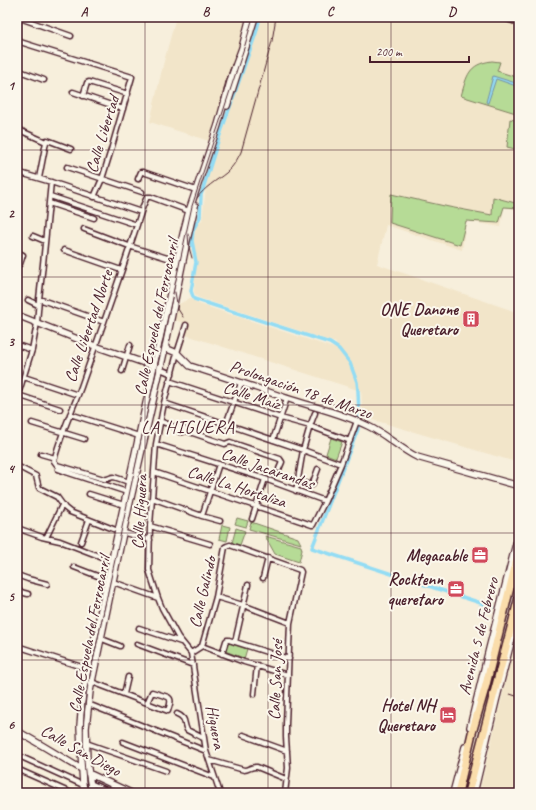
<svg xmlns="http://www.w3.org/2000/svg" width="536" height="810" font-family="Caveat,sans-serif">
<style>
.built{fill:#f2e5c9}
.green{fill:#b6db96;stroke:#807d60}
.water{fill:#93dcf4;stroke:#7690a4}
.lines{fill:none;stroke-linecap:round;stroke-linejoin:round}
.canal{stroke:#93dcf4;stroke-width:3.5}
.street-casing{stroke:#4a1f2b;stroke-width:7}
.secondary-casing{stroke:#4a1f2b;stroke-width:8}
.primary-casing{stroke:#4a1f2b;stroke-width:9}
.highway-casing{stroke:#4a1f2b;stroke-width:10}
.street{stroke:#fbf7ec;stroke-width:4}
.secondary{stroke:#fbf7ec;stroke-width:5.5}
.primary{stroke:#faddab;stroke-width:6}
.highway{stroke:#faddab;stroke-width:7}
.rail{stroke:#4a1f2b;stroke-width:1}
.grid{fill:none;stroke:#4a1f2b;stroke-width:1;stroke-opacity:0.55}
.labels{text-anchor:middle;stroke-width:4;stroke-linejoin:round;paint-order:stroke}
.street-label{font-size:17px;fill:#4a1f2b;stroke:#fbf7ec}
.poi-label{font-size:17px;font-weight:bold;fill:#4a1f2b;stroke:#fbf7ec;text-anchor:end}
.neighbourhood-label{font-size:18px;letter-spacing:1px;fill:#4a1f2b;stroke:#fbf7ec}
.neatline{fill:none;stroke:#4a1f2b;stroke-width:1.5}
.grid-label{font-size:13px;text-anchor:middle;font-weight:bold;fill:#4a1f2b}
</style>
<rect width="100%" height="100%" fill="#f7efdc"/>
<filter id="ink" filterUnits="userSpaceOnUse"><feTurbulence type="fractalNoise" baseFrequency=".025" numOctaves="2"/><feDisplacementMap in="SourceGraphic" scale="8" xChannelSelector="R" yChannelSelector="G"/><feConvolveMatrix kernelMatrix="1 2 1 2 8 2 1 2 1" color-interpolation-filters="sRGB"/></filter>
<g filter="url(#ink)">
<path class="built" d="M176,17h72l-5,20 -34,104 -59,-19 13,-57z
M259,17h233l27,8v185l-15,-3 -3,20 -35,-6 -4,29 -76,-25 -9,39 142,49v150l-159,-47 2,-12 -1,-13 -178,-57 3,-9 -5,-3 -10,-3 3,-12 16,-9 9,6 135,44 2,-5 -137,-45 -3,-2 -2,-4 1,-20 2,-7 -4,-22 3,-17 6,-6 5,-41 46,-136z
M519,624v169h-40l21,-87z"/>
<path class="green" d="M492,61l8,1 -3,9 22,7v36l-58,-18c6,-20 7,-32 31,-35z
M510,119l9,2v29l-12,-3z
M391,194l58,13 43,8 1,-18 26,7v4l-15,-1 -5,16 -33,-2 -6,24 -70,-22z
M331,438l11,4 -6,16 -10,-4z
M237,518l11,3 -2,6 -11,-3z
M251,522l47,16 3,6 -52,-15z
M222,525l8,2 -3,14 -8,-2z
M236,528l9,3 -5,14 -8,-2z
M265,536l36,10 1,4 -3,12 -24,-8z
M228,643l19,6 -3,10 -3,-2 -16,-6z"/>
<path class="water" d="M493,76l26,8v3l-23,-8 -8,24 -2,-1z"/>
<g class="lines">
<path class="canal" d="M260,17l-4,16 -36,102 -19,60 -1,22 -7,13 -1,11 4,21 -5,29 3,8 136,44 9,6 11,14 7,19 1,9 1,25
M358,423v6l-46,119 181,59"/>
<defs>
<path id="street" d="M17,17l54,19
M17,41l115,36 -21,73 -9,29 -8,18
M17,70l27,10
M73,92l50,17
M83,96l4,-13 2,-1 39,12
M17,129l29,13 1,-2 3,1 21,8
M67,167l75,25
M17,172l34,10 90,30
M39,178l7,-36
M138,179l3,-7h2l53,18
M50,196l87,29
M49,203l45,15
M84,229l45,17 48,15
M33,236l12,5
M64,250l57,20
M17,252l6,3 -3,9
M39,299l65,23
M28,300l10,5
M186,325l-9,28 -13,50 -8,41 -6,82 -1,44 9,28 4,10 16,29 13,16 15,98 14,42
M17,345l15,5
M160,369l12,5
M122,371l8,-26
M24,377l54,18
M169,381l112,37 29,8 40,15
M18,395l42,14
M17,398l15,-48 5,-27 2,-24 4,-35 8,-82
M164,403l139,47 38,14
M70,414l69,22
M160,421l18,7 2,-2h2l2,2v2l-1,2h-3l-2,-2v-2
M32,423l52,16
M226,424l15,-41
M184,430l41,14 5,-2 50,17 2,3 -3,7
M273,440l14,-42
M156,444l109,35 60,22
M41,454l14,4
M17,466l19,10 3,12 18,9 8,11 5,4 51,20 29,8
M67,468l-1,4 61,20
M58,469l8,3
M154,472c52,18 105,35 158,53h1l12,-24 16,-37 16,-43
M298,481l14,4 6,-16
M129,482l-15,-5c-4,0 -6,3 -10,2l-47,-14 -3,-4c6,-25 18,-50 27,-74 21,-60 43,-120 62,-181l4,-9h4l38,14
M296,491l7,-41 7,-24 5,-13
M89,494l35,11
M152,498l50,18 18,5
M202,516l17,-52
M252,519l13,-40
M150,526l60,18
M17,528l25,9 18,4 52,20
M46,538l16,-33
M81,542l8,-22
M74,567l34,13
M17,575l11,4 19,5
M263,578l5,-20
M113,582l45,16
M17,591l11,3
M216,597l27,8 47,18
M17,616h1
M139,628l42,14
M102,639l18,7
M235,642l13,-57
M137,644l56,21
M17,646l71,23
M202,646l14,-49 9,-50 2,-1 3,-1 70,25 1,2 -11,51 -4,101v13l2,31 -3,25
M202,646l42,16 44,13
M191,653l11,-7
M222,654l4,-13 1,-1h2l60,19
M92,682l76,29c1,-5 5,-11 0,-14l-16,-5 -5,11
M124,694l4,-17
M254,694l3,-29
M88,704l118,47
M177,714c10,4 6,9 10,16l16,8
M243,735l44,16
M123,742l91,35
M86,743l80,28
M17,755l66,30
M209,760l35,10c5,0 7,-4 13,-3l29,12
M17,769l54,24
M90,783l23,10"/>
<path id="secondary" d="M227,106l18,-56 10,-33
M17,315l78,31 61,21
M165,348l12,5 13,13c32,10 64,21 96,32 27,9 56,15 82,28 17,8 31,22 49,31l102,29
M470,727l19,-78 30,-117
M17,731l26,15 45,27 43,20
M85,793l-2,-8 -1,-16 -2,-43 2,-24 6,-33 95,-435 6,-23 29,-86 14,-50 10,-27 8,-31
M92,793l-5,-30 -1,-35 4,-37 33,-158 42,-185 23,-112 7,-30
M453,793l12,-46
M474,793l22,-92 23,-90"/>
<path id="primary" d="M504,17l15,5"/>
<path id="highway" d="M458,793l14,-60 14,-48 33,-134
M468,793l51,-196"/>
</defs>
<use href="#street" class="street-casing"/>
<use href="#secondary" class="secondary-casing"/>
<use href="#primary" class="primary-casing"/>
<use href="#highway" class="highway-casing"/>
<use href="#street" class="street"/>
<use href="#secondary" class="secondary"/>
<use href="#primary" class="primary"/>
<use href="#highway" class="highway"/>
<path class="rail" d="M220,106l6,-25 6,-17
M197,198c8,-11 19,-17 29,-25 7,-6 11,-13 15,-21l31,-111 4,-24
M188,234l1,13 3,11
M175,292l3,17 5,8
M510,694l9,3
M88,793c-6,-35 -6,-65 -2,-100l101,-464 5,-23 53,-161 8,-28"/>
</g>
</g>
<path class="grid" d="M145,17v776M268,17v776M391,17v776M17,150h502M17,277h502M17,405h502M17,533h502M17,660h502"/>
<defs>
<symbol id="building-square" viewBox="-11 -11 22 22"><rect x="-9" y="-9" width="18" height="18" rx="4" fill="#d1495b" stroke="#fbf7ec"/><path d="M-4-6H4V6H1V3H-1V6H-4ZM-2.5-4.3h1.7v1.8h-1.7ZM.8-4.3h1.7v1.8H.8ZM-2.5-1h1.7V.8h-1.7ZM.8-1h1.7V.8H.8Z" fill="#fff"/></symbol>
<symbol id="office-square" viewBox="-11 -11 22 22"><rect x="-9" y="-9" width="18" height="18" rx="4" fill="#d1495b" stroke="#fbf7ec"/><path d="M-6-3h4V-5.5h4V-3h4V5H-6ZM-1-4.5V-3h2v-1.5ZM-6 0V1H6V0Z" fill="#fff"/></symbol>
<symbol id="hotel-square" viewBox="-11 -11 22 22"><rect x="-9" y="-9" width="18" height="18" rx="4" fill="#d1495b" stroke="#fbf7ec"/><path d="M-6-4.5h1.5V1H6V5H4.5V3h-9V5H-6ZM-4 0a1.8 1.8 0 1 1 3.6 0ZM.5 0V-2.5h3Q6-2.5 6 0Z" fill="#fff"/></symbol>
</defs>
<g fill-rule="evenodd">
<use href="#building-square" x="461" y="309" width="20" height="20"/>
<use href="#office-square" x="470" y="545" width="20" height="20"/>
<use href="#office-square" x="446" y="579" width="20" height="20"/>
<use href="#hotel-square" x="438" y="705" width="20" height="20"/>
</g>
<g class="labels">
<g class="street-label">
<text transform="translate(102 134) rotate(-73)" y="6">Calle Libertad</text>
<text transform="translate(156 317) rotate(-78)" y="6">Calle Espuela del Ferrocarril</text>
<text transform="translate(88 326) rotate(-71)" y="6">Calle Libertad Norte</text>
<text transform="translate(301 389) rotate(19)" y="6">Prolongación 18 de Marzo</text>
<text transform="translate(252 395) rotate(18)" y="6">Calle Maíz</text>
<text transform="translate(268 468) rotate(19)" y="6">Calle Jacarandas</text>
<text transform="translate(237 486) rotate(18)" y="6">Calle La Hortaliza</text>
<text transform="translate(139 512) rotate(-87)" y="6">Calle Higuera</text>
<text transform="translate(202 592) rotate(-77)" y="6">Calle Galindo</text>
<text transform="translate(89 634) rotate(-79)" y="6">Calle Espuela del Ferrocarril</text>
<text transform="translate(478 636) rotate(-76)" y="6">Avenida 5 de Febrero</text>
<text transform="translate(275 680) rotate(-88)" y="6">Calle San José</text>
<text transform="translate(216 727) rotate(80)" y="6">Higuera</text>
<text transform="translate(81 750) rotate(29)" y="6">Calle San Diego</text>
</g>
<g class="poi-label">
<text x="458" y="315">ONE Danone<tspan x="458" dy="20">Queretaro</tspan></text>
<text x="467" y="561">Megacable</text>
<text x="443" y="585">Rocktenn<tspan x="443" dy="20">queretaro</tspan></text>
<text x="435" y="711">Hotel NH<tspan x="435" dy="20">Queretaro</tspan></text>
</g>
<g class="neighbourhood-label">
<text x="188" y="433">LA HIGUERA</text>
</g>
</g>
<rect width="536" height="810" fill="none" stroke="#fbf7ec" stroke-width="44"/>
<path d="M370 56v6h99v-6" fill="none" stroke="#4a1f2b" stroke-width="2"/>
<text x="376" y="56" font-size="12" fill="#4a1f2b" stroke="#fbf7ec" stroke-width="3" paint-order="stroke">200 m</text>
<rect x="22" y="22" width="492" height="766" class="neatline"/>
<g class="grid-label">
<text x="84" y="16">A</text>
<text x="206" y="16">B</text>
<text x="330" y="16">C</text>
<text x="452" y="16">D</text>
<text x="11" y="90">1</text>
<text x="11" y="218">2</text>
<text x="11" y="346">3</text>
<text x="11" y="473">4</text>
<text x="11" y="601">5</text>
<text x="11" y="729">6</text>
</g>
</svg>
